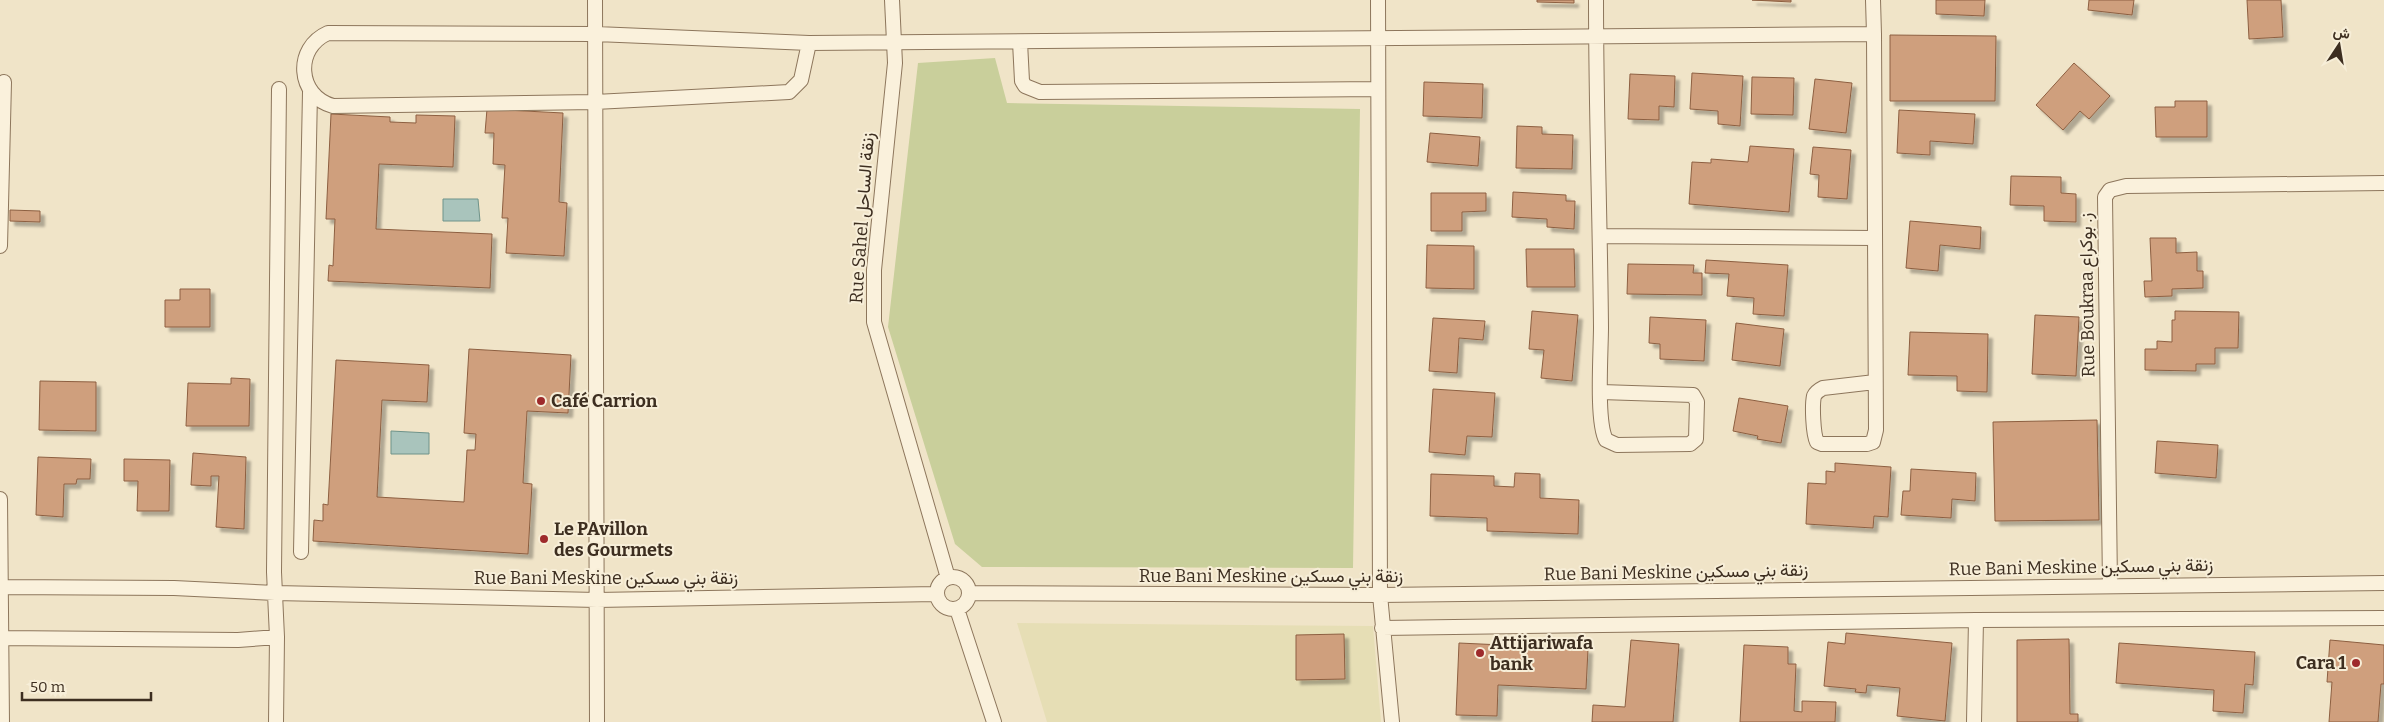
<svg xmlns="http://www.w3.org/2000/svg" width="2384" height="722" font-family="Bitter,Vazirmatn,serif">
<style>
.farmland{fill:#e6deb5}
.green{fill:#c9cf9b}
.water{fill:#a9c4bc;stroke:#6f938a}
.building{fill:#cf9f7d;stroke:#8d5f41;filter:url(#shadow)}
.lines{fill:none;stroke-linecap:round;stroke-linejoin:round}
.minor-casing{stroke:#8d765c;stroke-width:16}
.minor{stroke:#faf1dc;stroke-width:14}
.poi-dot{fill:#9e2a2b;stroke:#f7eed8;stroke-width:2}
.labels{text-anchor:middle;stroke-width:4;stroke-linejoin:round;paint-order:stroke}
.street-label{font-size:18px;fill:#3d2e20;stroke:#f7eed8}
.poi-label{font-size:18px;font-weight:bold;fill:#3d2e20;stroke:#f7eed8;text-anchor:start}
</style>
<defs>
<filter id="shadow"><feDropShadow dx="4.5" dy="4.5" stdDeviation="1" flood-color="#0004"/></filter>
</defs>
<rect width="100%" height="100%" fill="#f0e4c8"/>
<path class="farmland" d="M1017,623l356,3 8,96h-334z"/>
<path class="green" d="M995,58l12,45 353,6 -7,459 -371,-1 -27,-23 -67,-217 30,-264z"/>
<path class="water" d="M443,199h35l2,22h-37z
M391,431l38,2v21h-38z"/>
<path class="building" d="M1537,0h37v3l-37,-1z
M1752,0h39v2z
M1936,0h49l-1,16 -48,-2z
M2089,0h45l-2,15 -44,-5z
M2247,0h34l2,37 -34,2z
M1890,35l106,1 -1,65h-105z
M2074,63l36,33 -21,23 -9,-8 -17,19 -27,-25z
M1692,73l51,3 -3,50 -22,-2v-13l-28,-2z
M1630,74l45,2 -1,31 -15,-1v14l-31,-1z
M1752,77l42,1 -1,37 -42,-1z
M1815,79l37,4 -6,50 -37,-4z
M1424,82l59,2 -1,34 -59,-2z
M2175,101h32v36h-51l-1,-30h20z
M487,109l76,4 -4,89 8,1 -3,53 -58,-3 2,-35h-6l3,-53 -12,-1 1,-31h-9z
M1899,110l76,4 -2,30 -43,-3v14l-33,-2z
M331,114l59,3v5l26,1v-8l39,1 -2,51 -74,-3 -3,65 116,5 -2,54 -162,-7 1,-16 4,1 2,-47h-9z
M1517,126l25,1v7l31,1 -1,34 -56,-1z
M1430,133l50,4 -2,29 -51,-4z
M1750,146l44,3 -5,63 -100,-8 3,-42 19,1v-4l37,3z
M1813,147l38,3 -4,49 -29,-2 1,-22 -9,-1z
M2011,176l50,1v16l15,1v28l-32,-1v-15l-34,-1z
M1513,192l53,3v6h9l-1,28 -27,-2v-8l-35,-2z
M1431,193h55v18l-24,1v19h-31z
M10,210l30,1v11l-30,-1z
M1910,221l71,6 -1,22 -40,-4 -2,26 -32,-3z
M2150,238h26v15l21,-1v19h6v17l-31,1v7l-27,1 -1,-16h8z
M1427,245l47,1v43l-48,-1z
M1526,249h48l1,38h-48z
M1706,260l82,5 -4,51 -31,-2 1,-16 -27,-2 2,-22 -24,-1z
M1628,264l66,1 -1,8h9v22l-75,-1z
M180,289h30v38h-45v-27h15z
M1532,311l46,4 -6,66 -31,-3 3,-28 -15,-1z
M2175,311l64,1 -1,36h-23v16h-19v7l-51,-1v-21h12v-8l15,1v-22h3z
M2035,315l44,2 -3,59 -44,-2z
M1650,317l56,3 -2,41 -44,-2v-15l-11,-1z
M1433,318l52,3 -2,19 -24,-2 -2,35 -28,-2z
M1736,323l48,6 -4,37 -48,-6z
M1910,332l78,2 -1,58 -30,-1v-15l-49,-1z
M469,349l102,6 -3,58 -41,-2 -4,72 9,1 -4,70 -215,-13 1,-21 9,1v-17l5,1 8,-145 93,5 -2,37 -45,-2 -5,97 87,5 3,-52h8l1,-16 -12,-1z
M231,378l19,1 -1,47h-63l2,-43 43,1z
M40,381l56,1v49l-57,-1z
M1433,389l62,4 -3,44 -25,-1 -2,19 -36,-3z
M1739,398l49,8 -7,37 -24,-4 1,-3 -25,-5z
M2097,420l2,100 -104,1 -2,-99z
M2157,441l61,4 -2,33 -61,-5z
M193,453l53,4 -2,72 -28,-2 3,-51h-8v10l-20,-1z
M38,457l53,2 -1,20h-13l-1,5h-12l-1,33 -27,-2z
M124,459l46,1 -1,51h-32l1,-30h-14z
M1835,463l56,4 -3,50 -14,-1 -1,12 -67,-4 2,-41 18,1v-13l9,1z
M1911,469l65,4 -1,28 -23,-2 -1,19 -50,-3 2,-24h7z
M1515,473l25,1v24l39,2 -1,34 -91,-3v-13l-57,-2 1,-42 63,2v10l20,1z
M1846,633l106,10 -7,78 -48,-5 3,-28 -33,-3 -1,8 -11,-1 1,-3 -32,-3 4,-44 17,2z
M1344,634l1,45 -49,1v-45z
M2069,639l1,75h8v8h-61v-82z
M1631,640l48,4 -6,78h-81l1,-17 32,2z
M2330,640l54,5v39h-3l-3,38h-49l3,-40h-5z
M1459,643l129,6 -2,40 -88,-4 -1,31 -41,-1z
M2119,643l136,9 -2,33 -8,-1 -2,29 -30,-2 1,-21 -98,-7z
M1744,645l44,2v17h8l-2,47 8,1v-11l34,1 -1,20h-95z"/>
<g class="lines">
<defs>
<path id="minor" d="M595,0l2,722
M892,0l3,63 -21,207v52l74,256
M1378,0l2,595 12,127
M1596,0c0,109 4,218 5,327 0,24 -5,95 5,113l11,5 73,-1 6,-5 1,-37 -4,-7 -92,-3
M1873,0l1,34 2,396 -3,12 -6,2h-45l-5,-2c-4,-8 -5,-37 -3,-46 2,-4 5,-6 9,-8l52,-6
M1020,42l2,39 3,5 15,6 337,-3
M809,43l-8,37 -12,12 -194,10 -262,4c-36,-10 -39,-58 -5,-73l268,1 213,9 1065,-9
M1600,236l274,2
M0,246l4,-164
M0,499l2,223
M301,552l9,-460
M937 593a16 16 0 1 1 32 0a16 16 0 1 1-32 0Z
M2110,585l-5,-388 5,-7 16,-4 258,-3
M0,587l174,1 101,5 322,7 339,-6
M969,593l411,2 1004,-12
M957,609l37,113
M1382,628l594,-8 408,-2
M0,638l238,2 39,-3
M276,722l1,-85 -3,-65 5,-483
M1974,722l2,-102"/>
</defs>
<use href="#minor" class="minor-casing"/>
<use href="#minor" class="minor"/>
</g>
<g class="poi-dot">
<circle cx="541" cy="401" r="5"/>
<circle cx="544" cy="539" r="5"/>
<circle cx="1480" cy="653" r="5"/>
<circle cx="2356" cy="663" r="5"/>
</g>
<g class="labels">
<g class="street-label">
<text transform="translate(862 218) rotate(-86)" y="6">Rue Sahel زنقة الساحل</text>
<text transform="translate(2087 295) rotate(-91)" y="6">Rue Boukraa ز. بوكراع</text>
<text transform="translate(2081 567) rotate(-1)" y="6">Rue Bani Meskine زنقة بني مسكين</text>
<text transform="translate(1676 572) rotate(-1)" y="6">Rue Bani Meskine زنقة بني مسكين</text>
<text x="1271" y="582">Rue Bani Meskine زنقة بني مسكين</text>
<text x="606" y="584">Rue Bani Meskine زنقة بني مسكين</text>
</g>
<g class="poi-label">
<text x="551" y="407">Café Carrion</text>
<text x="554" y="535">Le PAvillon<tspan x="554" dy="21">des Gourmets</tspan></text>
<text x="1490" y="649">Attijariwafa<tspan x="1490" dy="21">bank</tspan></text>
<text x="2346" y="669" text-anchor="end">Cara 1</text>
</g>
</g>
<g transform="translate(2339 45) rotate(12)" stroke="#f7eed8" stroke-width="4" paint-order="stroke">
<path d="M0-4L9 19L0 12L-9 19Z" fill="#3d2e20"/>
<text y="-8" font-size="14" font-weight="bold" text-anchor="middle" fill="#3d2e20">ش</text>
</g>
<path d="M22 692v8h129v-8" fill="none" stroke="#3d2e20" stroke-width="2.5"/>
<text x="30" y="692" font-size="15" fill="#3d2e20" stroke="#f7eed8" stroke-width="4" paint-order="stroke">50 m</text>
</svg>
